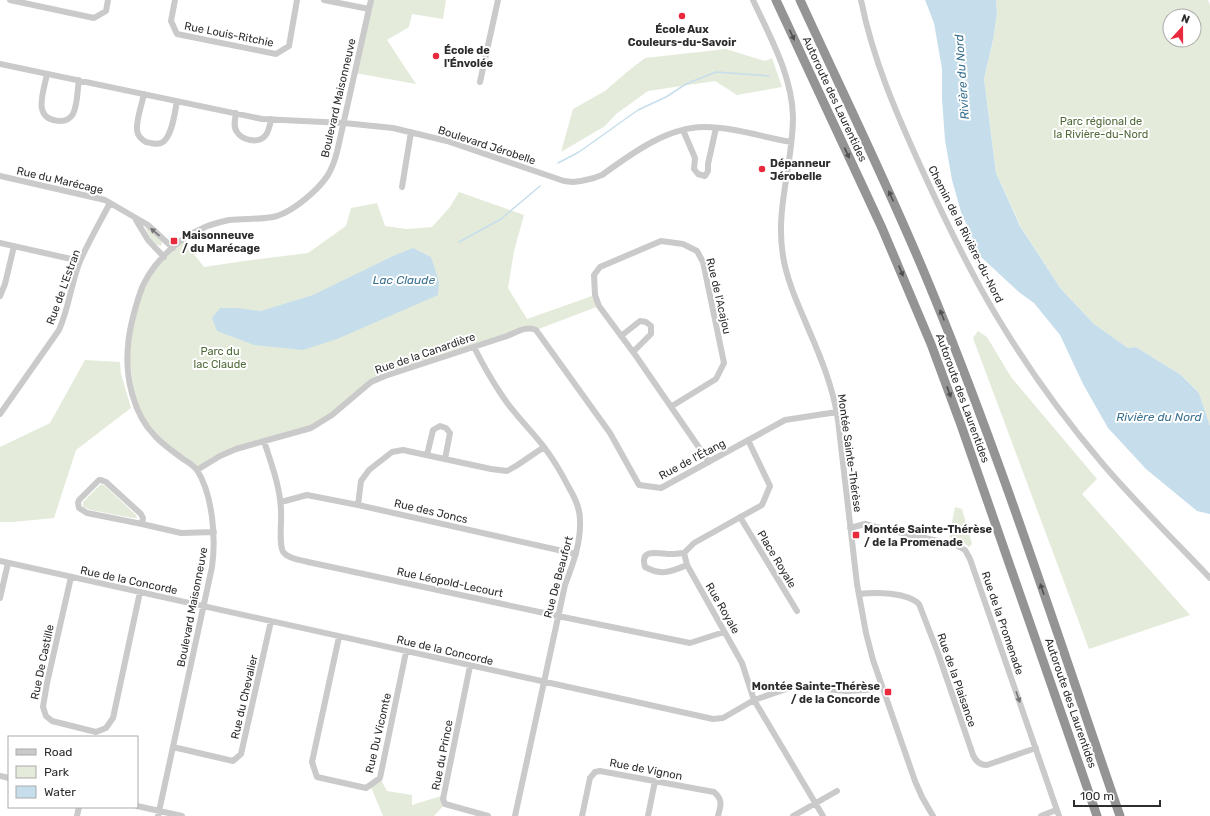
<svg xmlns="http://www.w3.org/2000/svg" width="1210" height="816" font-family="Rubik,sans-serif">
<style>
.green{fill:#e4ebda;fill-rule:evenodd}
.water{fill:#c6deec}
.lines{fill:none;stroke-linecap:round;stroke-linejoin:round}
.stream{stroke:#c6deec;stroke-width:1.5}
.minor{stroke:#cacaca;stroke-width:6}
.highway{stroke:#949494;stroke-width:9}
.oneway{fill:#515151}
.oneway2{fill:#747474}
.poi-dot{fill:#e92a3d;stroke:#fff;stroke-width:1.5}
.labels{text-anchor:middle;stroke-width:4;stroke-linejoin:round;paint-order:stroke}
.poi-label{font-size:11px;font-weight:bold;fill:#2d2d2d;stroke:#fff;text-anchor:start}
.street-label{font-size:11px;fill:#2d2d2d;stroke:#fff}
.park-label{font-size:11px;fill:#516a3a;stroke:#fff}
.water-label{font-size:12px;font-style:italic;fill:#3a7191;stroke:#fff}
</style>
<rect width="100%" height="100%" fill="#fff"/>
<path class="green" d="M371,0h75l-3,19 -31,-5 -3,13 -22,13 29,44 -61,-11z
M996,0h212l2,5v421l-11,-33 -18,-18 -45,-28 -8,1 -34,-24 -33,-35 -40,-62 -25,-54 -12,-94 9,-39 4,-26zM1170,16h24v24h-24z
M726,49l39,12 7,-3 10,29 -45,8 -22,-14 -67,10 -32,23 -11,12 -44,26 12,-43 32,-18 22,-19 18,-14z
M459,192l65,23 -10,36 -6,37 19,31 68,-24 4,11 -63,24 -4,-2 -147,48 -74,52 -75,21 -39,21 -43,-34 -19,-35 -7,-55 18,-67 37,-39 21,27 40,-6 64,-8 38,-27 5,-18 26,-5 8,23 22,3 25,-2 18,-20z
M145,227h1l15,14 1,2 -1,3c-8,-2 -13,-12 -16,-19z
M978,331l9,6 24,40 86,102 -15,15 108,121 -101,34 -116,-311z
M85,360l35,2 1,12 10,34 -55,42 -22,68 -41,4h-13v-75l50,-24z
M101,484l4,2 31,29 1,3h-5l-41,-8 -8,-3v-5z
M955,507l7,2 10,35 -3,3 -8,-6 -12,-4z
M380,778l7,13 25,4v10l32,-10 1,9 -11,12h-51l-13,-31z"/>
<path class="water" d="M925,0h71l1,14 -4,26 -9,39 12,94 24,53 41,63 33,35 34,24 8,-1 45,28 18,18 11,33v88l-13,-3 -51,-42 -38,-41 -25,-44 -23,-49 -26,-32 -14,-10 -39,-36 -20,-45 -9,-32 -7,-40 -3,-41v-30l-8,-46z
M413,248l18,9 8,25 -1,13 -101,44 -34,11 -49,-5 -37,-14 -5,-13 8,-10h17l24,3 52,-16 80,-39z"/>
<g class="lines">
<path class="stream" d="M558,163l21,-11 59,-42 28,-13 20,-13 30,-12 53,4
M459,242l42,-23 39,-33"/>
<path class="minor" d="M10,0l84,18 12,-7 2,-11
M175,0l-4,21 6,13 99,20 13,-8 8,-46
M324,0l45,9
M753,0c17,37 39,75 40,117 0,47 -18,92 -10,139 4,25 15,48 25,72 13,30 25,59 30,92l19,164 9,49 7,27 42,121 7,16 11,19
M861,0c12,61 37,117 63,174 22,48 45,96 72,141 31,52 67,102 106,148 34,40 72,77 108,115
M0,64l262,55 82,4 49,5 54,13 117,40 9,1 8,-1 13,-3 8,-3c29,-21 65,-48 102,-48 29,0 58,10 87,15
M47,74c-3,17 -16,46 13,47 5,0 10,-2 13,-7 5,-10 4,-23 6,-34
M480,82l18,-82
M144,94c-2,10 -8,26 -7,36 0,5 5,10 9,12 5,1 11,3 15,1 11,-4 14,-32 16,-42
M236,113c-1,6 -3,14 1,19 5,8 21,12 28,4 4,-4 5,-11 6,-17
M683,130l12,28 -1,11 4,5 7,2 3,-5v-7l8,-36
M0,176l105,24 43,25 25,23
M402,187l9,-55
M136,220l12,20 16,17
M0,243l80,18
M0,296l5,-12 9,-38
M621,336l19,-15 6,1 5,4v8l-18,18
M474,347c9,18 18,34 29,50 12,18 28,33 41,50 9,12 17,25 24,39 6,10 12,21 12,34 1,23 -7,44 -15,65l-50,231
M672,406l44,-27 8,-16 -21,-101 -6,-11 -14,-7 -22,-3 -61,26 -6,8 1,20 4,11 37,50 73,106
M0,414l59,-84c10,-22 12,-47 21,-69 9,-20 20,-39 30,-58
M748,440l22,46 -8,19 -68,38 -10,10 3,12 55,98 12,37 69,116
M264,441c7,22 16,45 17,69 1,10 -3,37 3,43 5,6 17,7 24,9l250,54 132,27 34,-11
M427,455l6,-25 7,-4 6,2 4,5 -5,26
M197,470l23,-14 16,-7 75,-21 21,-13 39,-33 14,-6c40,-13 80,-26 119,-39 10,-3 21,-12 32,-7l74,103 29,52 22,3 124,-68 52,-8
M281,502l26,-7 51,10 218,49
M358,505l3,-24 8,-11 23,-18 11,-2 88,19 16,2 9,-5 28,-19
M740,517l57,94
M142,524l-55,-11 -8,-5 -1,-5 1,-3 20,-20h2l5,2 35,32 2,4 -1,6 39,9 33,-1
M850,528l15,-4 11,3 80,18 9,5 5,9 89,257
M684,553c-4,0 -8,1 -13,1 -11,0 -32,-7 -26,13 17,9 25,5 42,-2
M0,561l713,158 10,-1 31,-18 41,-14 51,5 19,-1 17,-3
M71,577l-24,106 -4,24 3,9 6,5 44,11 10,-4 7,-10 27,-126
M859,594c16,-2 48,-2 60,10l19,49 35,102c3,7 7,10 14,10l49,-17
M0,598l8,-35
M339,637l-27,125 5,15 49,11 14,-10 26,-126
M470,666l-27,133 2,5 43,12
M173,747l60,14 8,-7 30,-133
M0,776l9,2
M137,806l45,10
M77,816l2,-9
M158,816l54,-249c4,-28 1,-72 -15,-97 -3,-4 -9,-8 -14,-11 -9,-7 -20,-14 -28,-23 -22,-22 -30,-60 -27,-90 1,-17 6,-34 11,-50 8,-28 37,-57 64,-68 8,-4 17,-6 26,-8 16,-2 33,0 48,-4 18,-6 41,-26 51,-41 4,-7 7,-15 9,-23l34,-152
M582,816l8,-38 5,-6 5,-1 114,21c9,8 7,13 4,24
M648,816l7,-35
M793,816l44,-25
M1041,816l15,-6"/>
<path class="highway" d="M776,0l106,228 49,116 30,81 136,391
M800,0c44,96 91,191 131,289 71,172 128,351 189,527"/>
</g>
<defs><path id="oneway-solid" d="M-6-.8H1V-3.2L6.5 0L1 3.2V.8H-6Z"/></defs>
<g class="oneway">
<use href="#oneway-solid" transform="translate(792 35) rotate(65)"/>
<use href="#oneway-solid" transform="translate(847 153) rotate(65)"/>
<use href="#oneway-solid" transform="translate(891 196) rotate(-114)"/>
<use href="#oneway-solid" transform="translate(901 271) rotate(67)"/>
<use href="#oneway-solid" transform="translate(942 315) rotate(-112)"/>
<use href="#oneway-solid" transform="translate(949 392) rotate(70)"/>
<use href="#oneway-solid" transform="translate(1042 589) rotate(-109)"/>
</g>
<g class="oneway2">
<use href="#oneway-solid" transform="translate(155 232) rotate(-139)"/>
<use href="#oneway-solid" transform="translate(1018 697) rotate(71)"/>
</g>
<g class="poi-dot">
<circle cx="682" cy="16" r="4"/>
<circle cx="436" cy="56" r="4"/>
<circle cx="762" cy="169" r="4"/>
<rect x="170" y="237" width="8" height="8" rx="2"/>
<rect x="852" y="531" width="8" height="8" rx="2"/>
<rect x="884" y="688" width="8" height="8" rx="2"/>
</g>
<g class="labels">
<g class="poi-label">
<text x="682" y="33" text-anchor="middle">École Aux<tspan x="682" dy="13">Couleurs-du-Savoir</tspan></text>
<text x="444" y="54">École de<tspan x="444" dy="13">l'Énvolée</tspan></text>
<text x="770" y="167">Dépanneur<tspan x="770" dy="13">Jérobelle</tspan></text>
<text x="182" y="239">Maisonneuve<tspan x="182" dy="13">/ du Marécage</tspan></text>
<text x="864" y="533">Montée Sainte-Thérèse<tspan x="864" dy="13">/ de la Promenade</tspan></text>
<text x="880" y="690" text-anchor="end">Montée Sainte-Thérèse<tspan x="880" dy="13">/ de la Concorde</tspan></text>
</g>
<g class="street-label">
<text transform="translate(229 34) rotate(11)" y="4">Rue Louis-Ritchie</text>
<text transform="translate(338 98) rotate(-77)" y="4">Boulevard Maisonneuve</text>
<text transform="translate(835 99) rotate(65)" y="4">Autoroute des Laurentides</text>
<text transform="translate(487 145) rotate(18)" y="4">Boulevard Jérobelle</text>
<text transform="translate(60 180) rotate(13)" y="4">Rue du Marécage</text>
<text transform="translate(966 234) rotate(63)" y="4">Chemin de la Rivière-du-Nord</text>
<text transform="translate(63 287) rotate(-70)" y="4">Rue de L'Estran</text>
<text transform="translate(719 296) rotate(77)" y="4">Rue de l'Acajou</text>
<text transform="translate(425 353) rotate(-19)" y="4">Rue de la Canardière</text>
<text transform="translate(963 398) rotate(70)" y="4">Autoroute des Laurentides</text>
<text transform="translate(850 453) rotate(82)" y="4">Montée Sainte-Thérèse</text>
<text transform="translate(692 459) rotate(-28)" y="4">Rue de l'Étang</text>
<text transform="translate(431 511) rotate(13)" y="4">Rue des Joncs</text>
<text transform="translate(777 559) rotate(59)" y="4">Place Royale</text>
<text transform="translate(558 577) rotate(-75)" y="4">Rue De Beaufort</text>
<text transform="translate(129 580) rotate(12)" y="4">Rue de la Concorde</text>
<text transform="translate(450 582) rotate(12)" y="4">Rue Léopold-Lecourt</text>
<text transform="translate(192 607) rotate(-79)" y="4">Boulevard Maisonneuve</text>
<text transform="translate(723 608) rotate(60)" y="4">Rue Royale</text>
<text transform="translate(1003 623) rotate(71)" y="4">Rue de la Promenade</text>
<text transform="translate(445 650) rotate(13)" y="4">Rue de la Concorde</text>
<text transform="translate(42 662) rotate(-78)" y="4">Rue De Castille</text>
<text transform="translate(957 680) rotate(71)" y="4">Rue de la Plaisance</text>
<text transform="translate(244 697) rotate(-77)" y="4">Rue du Chevalier</text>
<text transform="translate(1071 703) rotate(71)" y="4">Autoroute des Laurentides</text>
<text transform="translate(378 733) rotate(-77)" y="4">Rue Du Vicomte</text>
<text transform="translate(442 755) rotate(-79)" y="4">Rue du Prince</text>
<text transform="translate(646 769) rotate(11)" y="4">Rue de Vignon</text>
</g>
<g class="park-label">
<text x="1101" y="125">Parc régional de<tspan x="1101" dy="13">la Rivière-du-Nord</tspan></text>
<text x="220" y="355">Parc du<tspan x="220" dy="13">lac Claude</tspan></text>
</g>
<g class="water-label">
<text transform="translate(962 77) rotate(-94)" y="4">Rivière du Nord</text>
<text x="404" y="284">Lac Claude</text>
<text x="1159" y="421">Rivière du Nord</text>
</g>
</g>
<rect x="8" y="736" width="130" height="72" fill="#ffffff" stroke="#ababab"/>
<rect x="16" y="749" width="20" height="6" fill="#cacaca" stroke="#ababab"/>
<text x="44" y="756" font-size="12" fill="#2d2d2d">Road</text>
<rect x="16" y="766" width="20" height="12" fill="#e4ebda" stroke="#ababab"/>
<text x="44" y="776" font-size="12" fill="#2d2d2d">Park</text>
<rect x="16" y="786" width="20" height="12" fill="#c6deec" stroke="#ababab"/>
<text x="44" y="796" font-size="12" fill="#2d2d2d">Water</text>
<g transform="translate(1182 28) rotate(21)"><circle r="19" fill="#ffffff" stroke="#ababab"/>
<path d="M0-3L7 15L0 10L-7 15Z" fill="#e92a3d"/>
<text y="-6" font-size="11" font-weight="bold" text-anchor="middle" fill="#2d2d2d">N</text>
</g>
<path d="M1074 800v6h86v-6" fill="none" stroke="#2d2d2d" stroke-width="2"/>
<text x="1080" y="800" font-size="12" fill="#2d2d2d" stroke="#ffffff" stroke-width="3" paint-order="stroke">100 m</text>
</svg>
